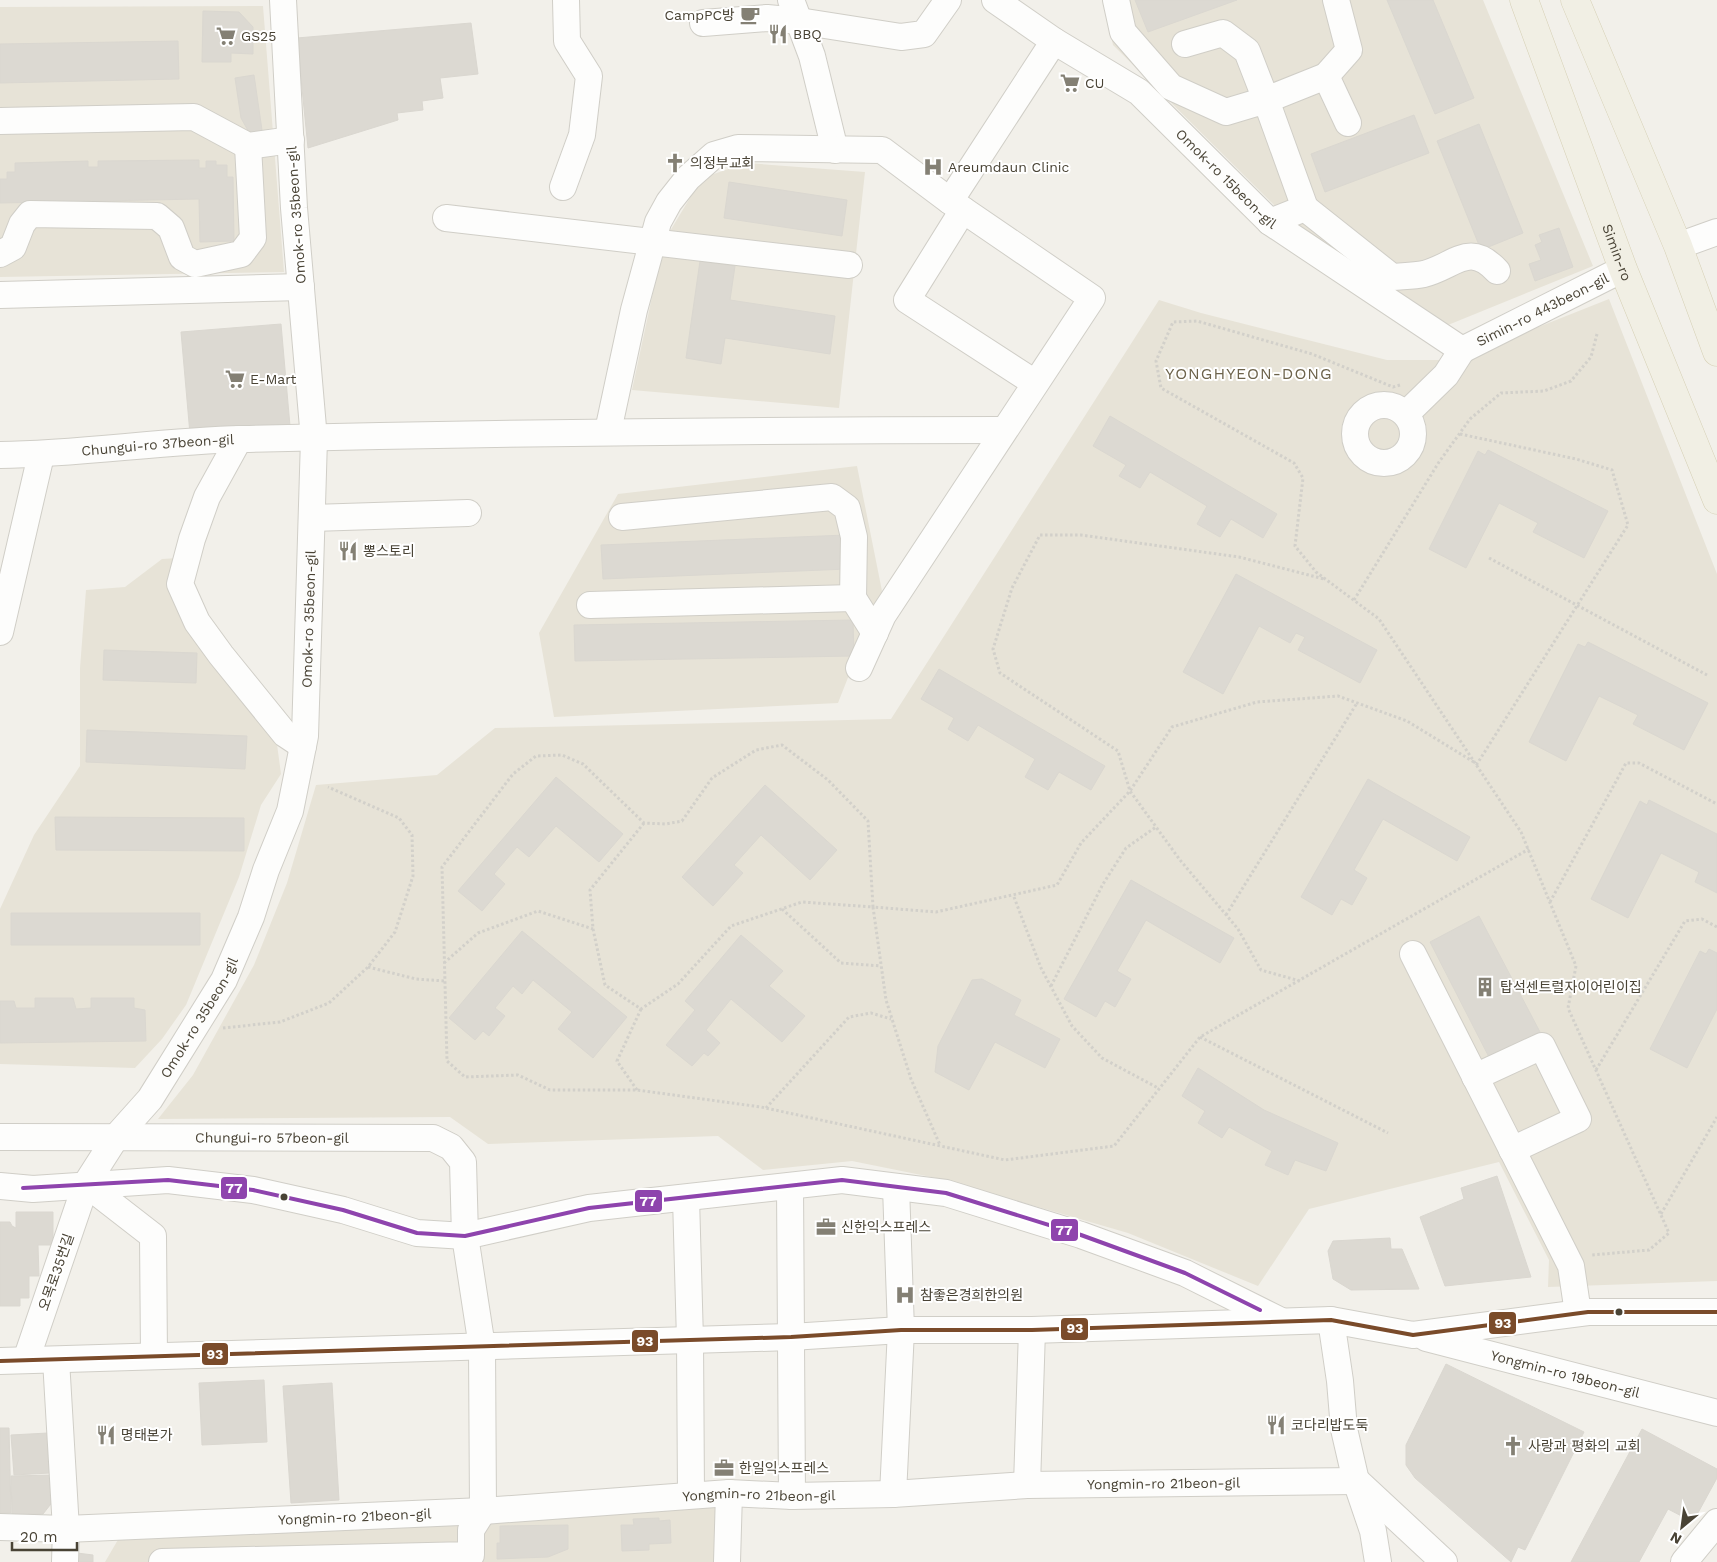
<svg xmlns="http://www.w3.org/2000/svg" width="1717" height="1562" font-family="'Work Sans','Noto Sans KR',sans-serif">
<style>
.residential{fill:#e7e3d7}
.building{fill:#dcd9d2;stroke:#dad7d0}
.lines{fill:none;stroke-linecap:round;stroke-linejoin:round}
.minor-casing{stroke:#d0cec7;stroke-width:28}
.major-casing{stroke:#d6d0b5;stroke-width:29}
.path{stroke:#d2d0ca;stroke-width:3;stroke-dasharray:2.5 2.5;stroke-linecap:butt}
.minor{stroke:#fdfdfc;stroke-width:26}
.major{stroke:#f1efe4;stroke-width:28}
.bus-1-casing{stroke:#fff;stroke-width:8}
.bus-2-casing{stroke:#fff;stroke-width:8}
.bus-1{stroke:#8e44ad;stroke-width:4}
.bus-2{stroke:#7a4b2a;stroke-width:4}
.bus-dot{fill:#494335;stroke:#fff;stroke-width:2}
.labels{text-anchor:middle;stroke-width:4;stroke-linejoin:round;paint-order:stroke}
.poi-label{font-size:14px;fill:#494335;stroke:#fff;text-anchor:start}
.street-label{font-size:14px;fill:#494335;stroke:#fff}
.quarter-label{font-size:16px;letter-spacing:1px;fill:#6d634b;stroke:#fff}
.line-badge{stroke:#fff;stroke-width:2}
.badge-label{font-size:14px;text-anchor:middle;font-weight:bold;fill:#fff}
</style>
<rect width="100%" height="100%" fill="#f2f0ea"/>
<path class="residential" d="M1103,0h380l110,266 -145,59 -160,-106 -175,-174z
M263,6l21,266 -284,5v-270z
M746,163l119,9 -26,236 -207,-18 32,-149 38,-63z
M1609,299l108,275v707l-169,6 1,-27 -50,-98 -190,47 -51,77 -130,-53 -182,-53 -94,-19 -89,9 -45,-34 -230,8 -38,-27 -292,2 35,-44 61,-110 33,-82 29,-98 121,-10 58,-47 396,-9 268,-419 42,13 186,47h68z
M857,466l25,125 -44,112 -284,14 -15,-84 79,-139z
M178,558l33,67 63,97 7,52 -20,31 -22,72 -53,128 -24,34 -27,29 -135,-4v-155l34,-74 46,-69v-98l6,-78 39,-3 37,-28z
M725,1506l-4,56h-616l14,-24z"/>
<path class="building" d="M1135,0h102l-89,32z
M1387,0h46l41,98 -39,16z
M203,11l36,1 14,15v27l-22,-1v9h-29z
M471,23l7,51 -38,4 3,20 -21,3 1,9 -26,3 1,7 -90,28 -11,-110z
M178,41l1,38 -179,4v-39z
M254,75l8,55 -11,6 -10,-18 -6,-40z
M1414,115l15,38 -104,39 -14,-38z
M1479,124l44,109 -42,17 -44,-109z
M199,160v8h7v-7h10v4h11v12h6l1,64 -34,1 -1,-43 -199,4v-24h7v-7h8v-9l73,-2v6h10v-6z
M729,182l118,18 -5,36 -118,-18z
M1559,228l14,39 -38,14 -6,-17 12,-4 -6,-15 7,-3 -3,-7z
M700,261l35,5 -5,34 105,16 -5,38 -105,-16 -4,26 -35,-6z
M281,324l9,102 -100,8 -9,-102z
M1110,416l167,98 -14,24 -32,-19 -11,18 -23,-13 10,-18 -57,-34 -10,16 -21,-12 7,-11 -33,-19z
M1488,450l120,61 -24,47 -51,-26 5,-9 -39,-20 -33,65 -37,-19 49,-98 7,4z
M846,535l2,34 -245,10 -2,-34z
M1236,574l141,76 -17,33 -62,-33 7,-13 -9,-4 -6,10 -31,-17 -36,68 -40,-22z
M853,620l1,36 -279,5 -1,-36z
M1588,642l120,61 -24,47 -51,-26 5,-9 -39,-19 -33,65 -37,-19 49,-98 7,3z
M104,650l93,3 -1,30 -93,-3z
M939,669l166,97 -14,24 -32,-18 -11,18 -23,-13 10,-18 -57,-34 -10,16 -20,-12 6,-11 -33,-19z
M87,730l160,6 -2,33 -159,-7z
M556,777l67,57 -24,28 -43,-36 -27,31 -12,-10 -23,27 11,10 -23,27 -24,-20z
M1368,779l102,58 -13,24 -74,-42 -29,51 13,8 -15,27 -11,-6 -9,16 -31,-18z
M765,785l72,65 -27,30 -49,-45 -27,30 9,8 -30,33 -31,-29z
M1649,800l68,34v59l-22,-11 4,-10 -38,-19 -33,65 -37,-19 49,-98 7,4z
M55,817l189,1v33l-188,-1z
M1131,880l103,58 -14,25 -74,-43 -29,51 14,8 -16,28 -10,-6 -9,16 -32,-18z
M11,913h189v32h-189z
M1479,916l61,116 -50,27 -60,-117z
M522,931l105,86 -34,41 -35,-29 14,-17 -39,-32 -11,14 -9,-8 -18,22 10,8 -16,20 -6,-5 -8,9 -26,-22z
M741,935l42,36 -14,15 36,30 -23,26 -51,-43 -25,31 14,13 -12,13 -4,-3 -12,13 -26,-21 29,-35 -10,-9z
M1709,949l8,4v56l-30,59 -37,-19 50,-98 6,3z
M982,979l39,21 -7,15 46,24 -15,29 -50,-26 -26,48 -34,-18 3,-26 34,-66z
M35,998h38l3,11 15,-1v-10h43v10l11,2 1,31 -146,2v-42h14l2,7h19z
M1198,1068l66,42 74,33 -12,28 -31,-11 -7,15 -23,-10 7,-14 -43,-24 -7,11 -24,-15 7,-12 -23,-15z
M1497,1176l34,101 -86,9 -25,-69 44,-18 -3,-11z
M16,1212h37v33h-15l1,31h-10v22h-9v8h-20v-84h10l2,4 4,2z
M1390,1238l1,11h11l17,40 -68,1 -18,-11 -5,-28 5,-10z
M1446,1364l138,68 -59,118 -7,-3 -7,15 -96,-84 -9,-13v-20z
M264,1380l3,62 -65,3 -3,-62z
M332,1383l7,117 -48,3 -8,-117z
M0,1428h9l2,85h-11z
M1642,1429l75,40v9l-24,44 -25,-13 -29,53h-68z
M48,1433l2,40 -36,2 -3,-40z
M54,1475v25l-11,14 -31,1 -1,-39z
M659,1518v3l11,-1 1,23 -22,1v6l-27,1 -1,-26h13l-1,-6z
M568,1525v24l-20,8 -51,2v-16h3v-17z
M77,1553l16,2v7h-17z"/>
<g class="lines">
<defs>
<g id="minor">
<path d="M791,0l21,56 23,94"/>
<path id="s1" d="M995,0l59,41 85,51 131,130 192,128"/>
<path d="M1116,0l7,32 48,55 55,25 40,-12 39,108 -35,14"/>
<path d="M703,23l64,-5 32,3 102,16 23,-3 24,-34"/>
<path d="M1185,44l38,-11 24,18 19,49 60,-24 23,-26 -13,-50"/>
<path d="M1326,76l22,47"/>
<path d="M0,121l194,-4 54,29 43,-6"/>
<path d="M563,187l19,-52 7,-59 -22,-35 -1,-41"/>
<path d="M1305,208l87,69c11,-1 22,-1 32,-3 31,-8 45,-33 73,-3"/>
<path d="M963,210l-56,90 128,83"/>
<path d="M446,218l403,47"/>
<path d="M1678,246l39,-14"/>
<path d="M0,254l13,-7 9,-23 8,-10 127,2 14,12 11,29 13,7 46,-10 12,-16 -5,-92"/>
<path d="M0,295l301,-8"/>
<path id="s2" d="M1462,350l161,-81"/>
<circle cx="1384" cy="434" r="29"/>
<path d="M1406,414l40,-39 16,-25"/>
<path d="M608,431l26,-121 24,-88 11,-20 19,-24 26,-23 24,-7 144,2 68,51"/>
<path d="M239,439l-32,58 -15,42 -12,45 17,38 24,33 64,79 18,12"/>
<path id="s3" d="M0,455c81,-1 161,-14 242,-16 254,-6 507,-9 761,-9"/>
<path d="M622,517l210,-20 15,11 7,29 -1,61"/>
<path d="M312,518l156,-5"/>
<path d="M590,605l263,-7 22,35"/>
<path d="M0,632l41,-177"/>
<path d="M859,668l24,-53 209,-317 -142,-97 104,-160"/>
<path d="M1413,954l158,312 7,47"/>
<path d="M1475,1077l67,-31 36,73 -66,31"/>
<path id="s4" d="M0,1137l433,1 18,9 12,15 2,74 17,111 1,164 -12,19v25l-309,7"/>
<path d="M86,1184l67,52 1,120"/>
<path d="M0,1186l33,3 135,-9 85,10 90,20 74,23 48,3 124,-28 253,-28 104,13 135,42 104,38 94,47"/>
<path d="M790,1186l2,310"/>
<path d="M686,1198l4,142 1,155"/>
<path d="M1331,1320l9,61 4,48 12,52 17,50 5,31"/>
<path id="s5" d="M1426,1338l291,75"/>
<path id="s6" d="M26,1360l60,-176 30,-47 34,-38 74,-119 27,-63 15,-47 24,-59 15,-75 9,-297 -20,-231 -11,-208"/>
<path d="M56,1360l10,169 -1,33"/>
<path d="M0,1361l791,-24 110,-7h131l299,-10 82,15 175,-23h129"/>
<path d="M1359,1483l85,79"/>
<path d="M1027,1485l5,-155"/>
<path d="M893,1494l8,-164 -5,-143"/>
<path id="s7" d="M0,1527l66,2 417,-18 246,-18 63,3 101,-2 134,-9 329,-4"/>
<path d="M727,1562l2,-69"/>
<path d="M1684,1562l33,-40"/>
</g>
<g id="major">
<path id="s8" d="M1524,0l99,269 94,231"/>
<path d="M1575,0l103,246 39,106"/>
</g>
</defs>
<use href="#minor" class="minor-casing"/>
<use href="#major" class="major-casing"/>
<path class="path" d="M1400,385l-7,2 -81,-33 -115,-33 -24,1 -17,39 5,27 133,75 9,15 -8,68 21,26 63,47 142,213 55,134 -8,42 101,225 -20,17 -57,5
M1460,434l116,25 36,11 16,55 -151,239 -70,-43 -69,-25 -81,6 -85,25 -42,64 -49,52 -24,42 -121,27 -63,-5 -5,-86 -40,-41 -46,-35 -26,5 -44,28 -30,43 -16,3 -22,-1 -61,-59 -21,-9 -26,1 -23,18 -71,93 5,194 18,16 53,-2 32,15h87l124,17 244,53 109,-14 86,-109 329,-188
M1489,558l218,117
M1354,600l85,-138 31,-43 31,-26 43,-2 27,-10 20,-24 6,-23
M644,823l-54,67 3,39 12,56 36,24 37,-25 53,-58 71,-24 71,5 13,93 25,79 29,66
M1014,897l27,71 31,58 30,32 56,30
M1550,902l76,-139h13l78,41
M782,909l59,54 40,3
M1226,915l131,-212
M444,963l34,-30 60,-22 55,18
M368,967l48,12 29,2
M1300,981l-39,-11 -23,-41 -58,-69 -50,-69 -12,-40 -118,-78 -7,-24 19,-61 28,-53h41l158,22 85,22
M1051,986l52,-102 23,-36 30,-21
M223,1028l57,-6 49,-19 39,-36 27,-35 18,-56 -1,-41 -13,-17 -71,-31
M1200,1037l188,96
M1596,1070l89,-149 17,-2 15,8
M637,1090l-20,-29 24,-52
M766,1108l83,-91 22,-4 20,6
M1661,1214l56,-97"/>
<use href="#minor" class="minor"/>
<use href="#major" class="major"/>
<defs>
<path id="bus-1" d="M23,1188l145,-8 85,10 90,20 74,23 48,3 124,-28 253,-28 104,13 135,42 104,38 75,37"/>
<path id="bus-2" d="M0,1361l791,-24 110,-7h131l299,-10 82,15 175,-23h129"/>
</defs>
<use href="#bus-1" class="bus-1-casing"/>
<use href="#bus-2" class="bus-2-casing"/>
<use href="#bus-1" class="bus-1"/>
<use href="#bus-2" class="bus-2"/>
</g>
<defs>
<symbol id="cafe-bare" viewBox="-9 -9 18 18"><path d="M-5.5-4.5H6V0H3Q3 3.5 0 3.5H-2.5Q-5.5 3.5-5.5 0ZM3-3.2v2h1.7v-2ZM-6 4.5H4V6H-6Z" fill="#848074" stroke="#fff" stroke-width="2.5" paint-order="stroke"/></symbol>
<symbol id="restaurant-bare" viewBox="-9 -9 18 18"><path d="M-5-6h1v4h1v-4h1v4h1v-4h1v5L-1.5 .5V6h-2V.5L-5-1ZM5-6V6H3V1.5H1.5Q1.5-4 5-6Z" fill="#848074" stroke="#fff" stroke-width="2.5" paint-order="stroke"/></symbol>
<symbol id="supermarket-bare" viewBox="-9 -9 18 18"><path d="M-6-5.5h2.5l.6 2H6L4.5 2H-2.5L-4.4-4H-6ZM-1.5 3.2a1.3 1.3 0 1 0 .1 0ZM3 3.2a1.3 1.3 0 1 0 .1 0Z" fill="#848074" stroke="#fff" stroke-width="2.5" paint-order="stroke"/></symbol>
<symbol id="church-bare" viewBox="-9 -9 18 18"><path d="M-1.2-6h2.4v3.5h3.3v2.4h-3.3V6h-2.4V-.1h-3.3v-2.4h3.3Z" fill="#848074" stroke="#fff" stroke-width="2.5" paint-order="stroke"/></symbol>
<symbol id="hospital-bare" viewBox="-9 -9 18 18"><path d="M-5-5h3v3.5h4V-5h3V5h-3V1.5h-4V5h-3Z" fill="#848074" stroke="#fff" stroke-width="2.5" paint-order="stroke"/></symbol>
<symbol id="building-bare" viewBox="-9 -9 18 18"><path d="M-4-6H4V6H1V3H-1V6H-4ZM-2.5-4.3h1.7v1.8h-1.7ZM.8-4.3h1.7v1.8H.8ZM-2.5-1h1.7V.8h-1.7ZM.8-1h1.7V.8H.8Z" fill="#848074" stroke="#fff" stroke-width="2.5" paint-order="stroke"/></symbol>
<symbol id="office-bare" viewBox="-9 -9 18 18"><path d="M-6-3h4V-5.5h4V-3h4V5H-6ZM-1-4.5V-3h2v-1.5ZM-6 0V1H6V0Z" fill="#848074" stroke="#fff" stroke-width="2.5" paint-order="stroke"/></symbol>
</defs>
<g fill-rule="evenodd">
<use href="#cafe-bare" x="736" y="1" width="28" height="28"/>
<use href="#restaurant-bare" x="764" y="20" width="28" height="28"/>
<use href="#supermarket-bare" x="212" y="22" width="28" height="28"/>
<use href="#supermarket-bare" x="1056" y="69" width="28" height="28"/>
<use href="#church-bare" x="661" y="149" width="28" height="28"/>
<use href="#hospital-bare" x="919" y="153" width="28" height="28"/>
<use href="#supermarket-bare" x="221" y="365" width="28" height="28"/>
<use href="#restaurant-bare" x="334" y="537" width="28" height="28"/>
<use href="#building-bare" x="1471" y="973" width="28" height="28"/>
<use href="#office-bare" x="812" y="1213" width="28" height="28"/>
<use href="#hospital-bare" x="891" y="1281" width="28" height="28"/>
<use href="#restaurant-bare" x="1262" y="1411" width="28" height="28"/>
<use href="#restaurant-bare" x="92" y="1421" width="28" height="28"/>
<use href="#church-bare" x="1499" y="1432" width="28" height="28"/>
<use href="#office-bare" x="710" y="1454" width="28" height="28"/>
</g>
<g class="bus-dot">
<circle cx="284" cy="1197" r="4.5"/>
<circle cx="1619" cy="1312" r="4.5"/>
</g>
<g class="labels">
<g class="poi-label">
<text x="735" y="20" text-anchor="end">CampPC방</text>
<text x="793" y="39">BBQ</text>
<text x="241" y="41">GS25</text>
<text x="1085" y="88">CU</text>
<text x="690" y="168">의정부교회</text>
<text x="948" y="172">Areumdaun Clinic</text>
<text x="250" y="384">E-Mart</text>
<text x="363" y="556">뽕스토리</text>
<text x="1500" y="992">탑석센트럴자이어린이집</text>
<text x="841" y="1232">신한익스프레스</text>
<text x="920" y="1300">참좋은경희한의원</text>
<text x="1291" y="1430">코다리밥도둑</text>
<text x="121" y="1440">명태본가</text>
<text x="1528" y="1451">사랑과 평화의 교회</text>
<text x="739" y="1473">한일익스프레스</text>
</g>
<g class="street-label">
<text dy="5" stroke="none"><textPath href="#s1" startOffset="294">Omok-ro 15beon-gil</textPath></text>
<text transform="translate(296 215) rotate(-94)" y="5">Omok-ro 35beon-gil</text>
<text dy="5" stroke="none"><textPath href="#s8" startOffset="269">Simin-ro</textPath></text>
<text dy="5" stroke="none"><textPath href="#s2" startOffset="90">Simin-ro 443beon-gil</textPath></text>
<text dy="5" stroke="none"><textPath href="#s3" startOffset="158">Chungui-ro 37beon-gil</textPath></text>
<text dy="5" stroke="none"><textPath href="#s6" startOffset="808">Omok-ro 35beon-gil</textPath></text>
<text dy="5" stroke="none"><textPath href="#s6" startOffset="388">Omok-ro 35beon-gil</textPath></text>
<text dy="5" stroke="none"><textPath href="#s4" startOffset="272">Chungui-ro 57beon-gil</textPath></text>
<text transform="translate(56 1272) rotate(-71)" y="5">오목로35번길</text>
<text dy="5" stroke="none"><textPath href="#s5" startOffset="144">Yongmin-ro 19beon-gil</textPath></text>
<text dy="5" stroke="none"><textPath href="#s7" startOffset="1165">Yongmin-ro 21beon-gil</textPath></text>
<text dy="5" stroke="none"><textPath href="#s7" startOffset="760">Yongmin-ro 21beon-gil</textPath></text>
<text dy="5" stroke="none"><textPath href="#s7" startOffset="355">Yongmin-ro 21beon-gil</textPath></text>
</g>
<g class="quarter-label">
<text x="1249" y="379">YONGHYEON-DONG</text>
</g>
</g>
<g class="line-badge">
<rect x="220" y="1176" width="28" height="24" rx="5" fill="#8e44ad"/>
<rect x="634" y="1189" width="29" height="24" rx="5" fill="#8e44ad"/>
<rect x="1050" y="1218" width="29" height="24" rx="5" fill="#8e44ad"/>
<rect x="1488" y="1311" width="29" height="24" rx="5" fill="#7a4b2a"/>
<rect x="1060" y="1317" width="29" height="24" rx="5" fill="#7a4b2a"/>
<rect x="631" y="1329" width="28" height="24" rx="5" fill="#7a4b2a"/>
<rect x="201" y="1342" width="28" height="24" rx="5" fill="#7a4b2a"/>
</g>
<g class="badge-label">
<text x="234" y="1193">77</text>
<text x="648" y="1206">77</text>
<text x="1064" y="1235">77</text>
<text x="1503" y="1328">93</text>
<text x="1075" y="1333">93</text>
<text x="645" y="1346">93</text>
<text x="215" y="1359">93</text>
</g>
<g transform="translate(1682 1527) rotate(209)" stroke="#ffffff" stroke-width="4" paint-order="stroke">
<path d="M0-4L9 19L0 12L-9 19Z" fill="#494335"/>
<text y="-8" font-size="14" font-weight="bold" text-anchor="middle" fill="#494335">N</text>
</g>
<path d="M12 1542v8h65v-8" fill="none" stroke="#494335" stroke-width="2.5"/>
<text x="20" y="1542" font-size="15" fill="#494335" stroke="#ffffff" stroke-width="4" paint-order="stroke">20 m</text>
</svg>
